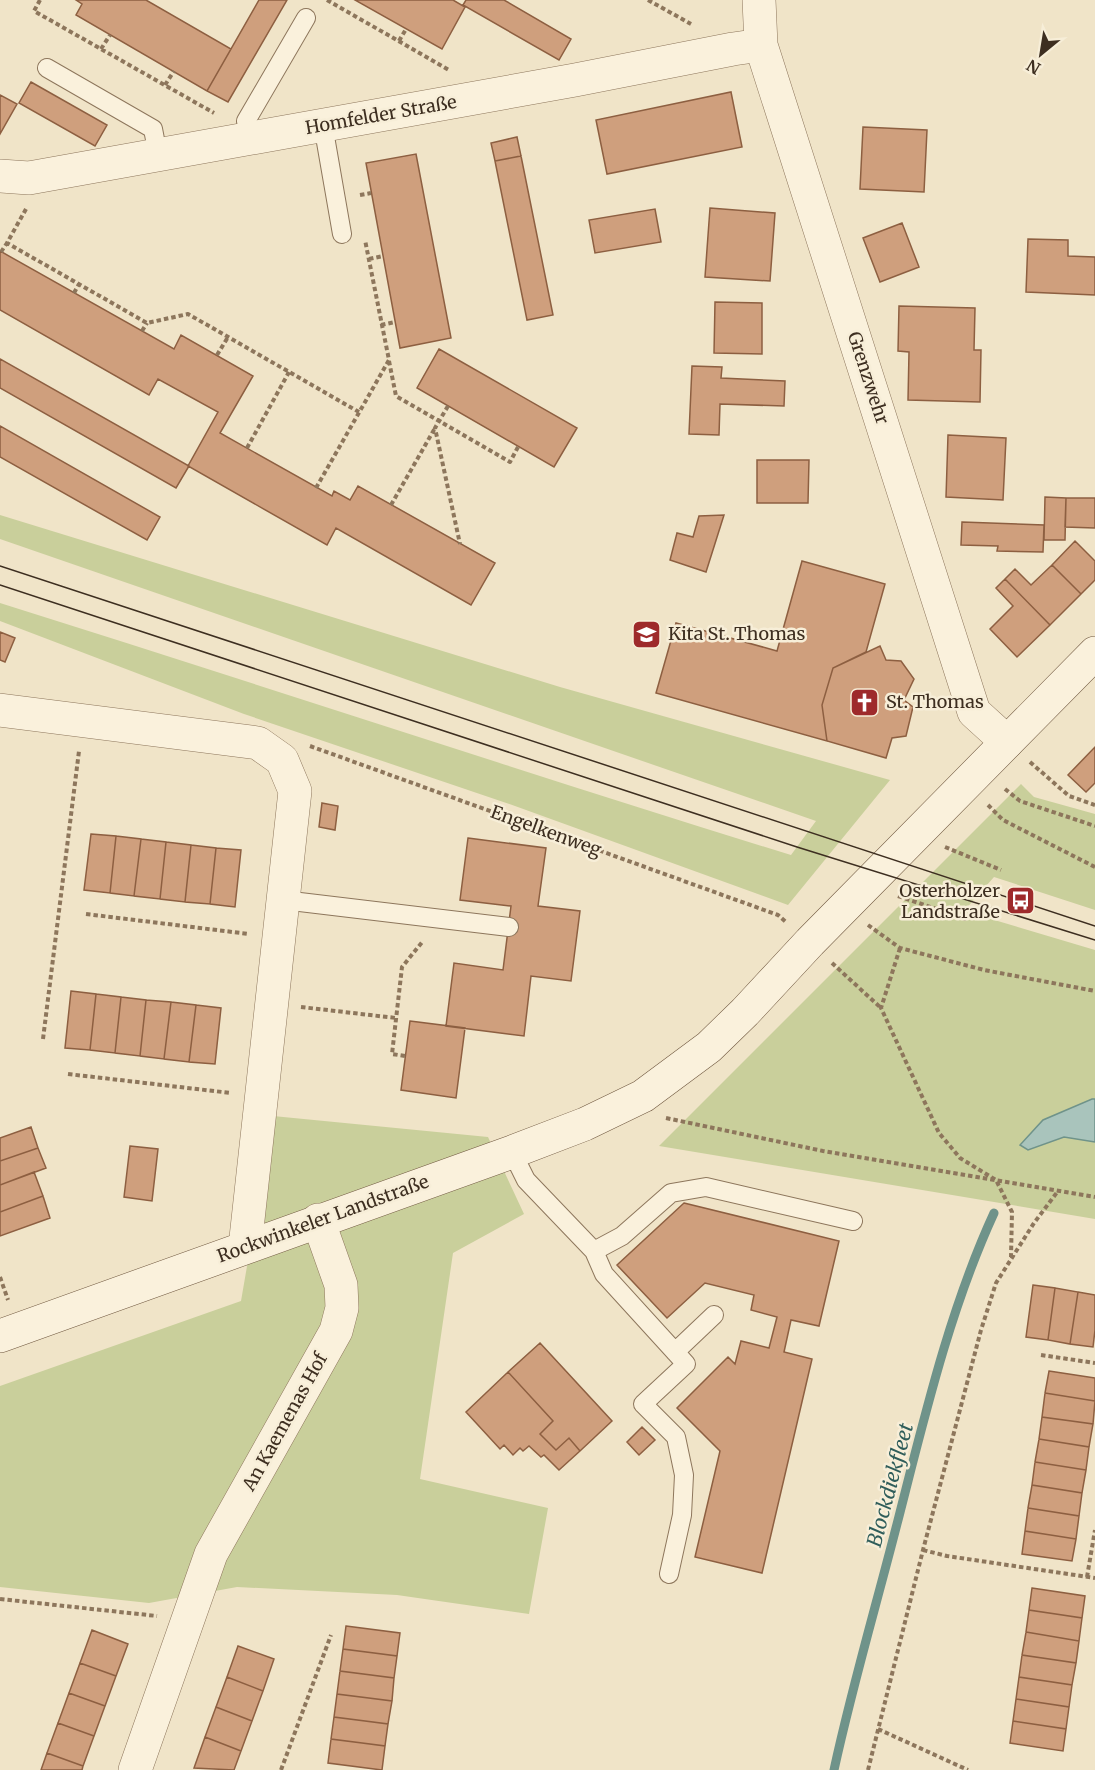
<svg xmlns="http://www.w3.org/2000/svg" width="1095" height="1770" font-family="Merriweather,serif">
<style>
.green{fill:#c9cf9b}
.water{fill:#a9c4bc;stroke:#6f938a;stroke-width:1.5}
.lines{fill:none;stroke-linecap:round;stroke-linejoin:round}
.stream{stroke:#6f938a;stroke-width:9}
.building{fill:#cf9f7d;stroke:#8d5f41;stroke-width:1.5}
.service-casing{stroke:#8d765c;stroke-width:20}
.minor-casing{stroke:#8d765c;stroke-width:34}
.secondary-casing{stroke:#6f573f;stroke-width:34}
.path{stroke:#8d765c;stroke-width:4;stroke-dasharray:4.5 3;stroke-linecap:butt}
.service{stroke:#faf1dc;stroke-width:18}
.minor{stroke:#faf1dc;stroke-width:33}
.secondary{stroke:#faf1dc;stroke-width:33}
.tram{stroke:#3d2e20;stroke-width:1.5}
.labels{text-anchor:middle;stroke-width:5;stroke-linejoin:round;paint-order:stroke}
.street-label{font-size:18px;fill:#3d2e20;stroke:#f7eed8}
.poi-label{font-size:18px;fill:#3d2e20;stroke:#f7eed8;text-anchor:start}
.water-label{font-size:20px;font-style:italic;fill:#2f5d5a;stroke:#f7eed8}
</style>
<rect width="100%" height="100%" fill="#f0e4c8"/>
<path class="green" d="M0,515l560,172 330,93 -102,125 -273,-99 -271,-92 -244,-93v-18c264,83 526,170 791,252l25,-34 -816,-282z
M1021,784l13,13 61,17v96l-101,-33 -30,34 131,39v269l-436,-73z
M273,1116l215,21 36,77 -71,39 -33,226 128,29 -19,106 -132,-19 -160,-8 -88,16 -149,-16v-201l241,-85z"/>
<path class="water" d="M1092,1099h3v43l-31,-5 -36,13 -8,-5 23,-25z"/>
<g class="lines">
<path class="stream" d="M834,1770c18,-83 42,-164 63,-246 27,-105 52,-213 97,-311"/>
</g>
<path class="building" d="M76,0h70l85,49 -24,42 -131,-76 6,-11z
M259,0h28l-59,102 -21,-11z
M355,0h98l12,7 -23,42z
M466,0h38l67,39 -12,21 -96,-55z
M31,82l76,43 -12,21 -76,-43z
M731,92l11,55 -135,27 -11,-54z
M0,95l17,9 -17,30z
M863,127l64,3 -3,62 -64,-3z
M517,137l4,19 -26,5 -4,-18z
M416,154l35,184 -51,10 -34,-185z
M521,156l32,159 -26,5 -32,-159z
M710,208l65,5 -5,68 -65,-4z
M655,209l6,33 -66,11 -6,-33z
M902,223l17,44 -39,15 -17,-44z
M1028,239l40,1v16l27,1v38l-69,-3z
M0,251l174,98 7,-14 72,41 -33,57 112,63 2,-5 16,9 8,-14 137,77 -24,42 -135,-77 -9,17 -139,-79 30,-54 -60,-33 -9,16 -149,-85z
M715,302l47,1v51l-48,-1z
M899,306l76,2 -1,42h7l-1,52 -72,-2 1,-48 -11,-1z
M439,349l138,79 -23,39 -137,-79z
M0,359l189,107 -13,22 -176,-100z
M692,366l30,1 -1,11 64,3 -1,25 -64,-2 -1,31 -30,-1z
M0,426l160,91 -13,23 -147,-83z
M948,435l58,3 -3,62 -57,-3z
M757,460h52l-1,43h-51z
M1045,497l21,1 -1,42h-21z
M1066,498h29v30l-30,-1z
M724,515l-18,57 -36,-12 7,-27 16,4 6,-21z
M962,522l82,3 -1,27 -46,-1 1,-5 -37,-1z
M1075,541l20,20v19l-14,14 -29,-29z
M802,561l83,23 -19,68 -33,16 -11,37 5,36 -171,-48 20,-70 101,28z
M1052,565l29,29 -31,31 -45,-46 10,-10 16,16z
M1005,579l45,46 -33,32 -27,-28 23,-23 -17,-18z
M0,632l15,6 -10,24 -5,-2z
M880,646l6,14 15,1 13,18 -10,21 9,7 -7,29 -14,2 -6,20 -59,-17 -5,-36 11,-37z
M1095,747v36l-9,9 -18,-17z
M322,803l16,3 -3,24 -16,-3z
M91,834l25,2 -6,57 -26,-3z
M116,836l25,3 -7,57 -24,-3z
M468,838l78,10 -8,58 42,5 -9,70 -40,-5 -7,60 -78,-10 8,-63 49,7 8,-64 -51,-6z
M141,839l25,3 -6,57 -26,-3z
M166,842l25,3 -6,57 -25,-3z
M191,845l25,3 -6,56 -25,-2z
M216,848l25,2 -6,57 -25,-3z
M71,991l25,3 -6,56 -25,-2z
M96,994l25,3 -6,56 -25,-3z
M121,997l25,3 -6,56 -25,-3z
M146,1000l25,2 -7,57 -24,-3z
M171,1002l25,3 -7,57 -25,-3z
M196,1005l25,3 -6,56 -26,-2z
M410,1021l55,7 -9,70 -55,-8z
M31,1127l7,21 -38,13v-23z
M130,1146l28,3 -6,52 -28,-4z
M38,1148l8,20 -46,17v-24z
M34,1172l9,24 -43,16v-27z
M43,1196l7,22 -50,18v-24z
M684,1203l155,38 -20,85 -28,-6 -7,32 28,7 -50,214 -67,-16 25,-106 -43,-43 51,-51 7,7 6,-23 28,7 8,-31 -26,-7 3,-15 -49,-12 -38,35 -50,-53z
M1033,1285l22,3 -7,52 -22,-3z
M1055,1288l23,4 -8,52 -22,-4z
M1078,1292l17,3v35l-2,17 -23,-3z
M540,1343l72,78 -32,30 -11,-13 -13,12 -16,-16 13,-13 -45,-49z
M1049,1371l46,7v23l-50,-8z
M508,1372l45,49 -13,13 16,16 13,-12 11,13 -21,19 -15,-15 -3,2 -12,-11 -6,5 -3,-3 -7,7 -9,-10 -4,4 -34,-37z
M1045,1393l50,8 -2,23 -51,-7z
M1042,1417l51,7 -4,23 -50,-8z
M642,1427l13,13 -16,15 -12,-13z
M1039,1439l50,8 -3,23 -51,-8z
M1035,1462l51,8 -4,23 -50,-8z
M1032,1485l50,8 -3,23 -51,-8z
M1028,1508l51,8 -3,23 -51,-8z
M1025,1531l51,8 -4,22 -50,-7z
M1032,1588l53,8 -3,22 -53,-8z
M1029,1610l53,8 -3,23 -53,-9z
M346,1626l54,7 -3,23 -54,-7z
M92,1630l36,14 -12,32 -36,-13z
M1026,1632l53,9 -3,22 -54,-8z
M238,1646l36,13 -11,32 -36,-14z
M343,1649l54,7 -3,22 -54,-7z
M1022,1655l54,8 -4,22 -53,-8z
M80,1663l36,13 -11,30 -36,-13z
M340,1671l54,7 -2,23 -55,-7z
M227,1677l36,14 -11,30 -36,-14z
M1019,1677l53,8 -3,22 -53,-8z
M69,1693l36,13 -11,30 -36,-13z
M337,1694l55,7 -4,23 -54,-7z
M1016,1699l53,8 -3,22 -53,-8z
M216,1707l36,14 -11,30 -36,-14z
M334,1717l54,7 -3,22 -54,-7z
M1013,1721l53,8 -3,22 -53,-8z
M58,1723l36,13 -11,30 -36,-13z
M205,1737l36,14 -7,19 -40,-2z
M331,1739l54,7 -3,24 -54,-7z
M47,1753l36,13 -1,4h-41z"/>
<g class="lines">
<defs>
<path id="service" d="M47,68l106,61 5,26
M323,125l19,109
M250,138l-4,-17 60,-103
M283,900l226,27
M512,1152l14,28 68,71 10,23 82,90 -43,40 33,33 8,38 -2,40 -13,59
M594,1251l28,-15 49,-43 35,-6 147,34
M675,1352l39,-37"/>
<path id="minor" d="M759,0l2,45 213,667 33,30
M0,176l29,2 546,-98 158,-31 28,-4
M0,710l258,33 24,17 13,31 -50,456
M135,1770l76,-216 125,-223 6,-23 -1,-23 -23,-65"/>
<path id="secondary" d="M0,1336l512,-184 73,-28 58,-28 66,-49 36,-35 65,-70 285,-289"/>
</defs>
<use href="#service" class="service-casing"/>
<use href="#minor" class="minor-casing"/>
<use href="#secondary" class="secondary-casing"/>
<path class="path" d="M40,0l-6,11 180,102
M327,0l122,70
M648,0l43,24
M399,41l7,-12
M101,49l9,-14
M165,85l9,-14
M360,195l11,-2
M26,209l-19,34 140,80 41,-9 171,98
M1,252l6,-9
M369,259l14,-3
M74,293l5,-9
M381,325l14,-3
M142,331l5,-8
M217,355l11,-18
M389,361l7,35 114,66 8,-15
M448,406l-13,22 25,116
M247,448l42,-76
M316,488l73,-128 -24,-120
M391,505l44,-77
M310,746l468,169 8,7
M1030,762l39,34 26,9
M1005,789l15,12 75,25
M988,805l15,15 92,47
M945,847l56,23
M898,896l68,23
M86,914l163,20
M868,925l32,23 84,22 111,21
M900,948l-19,60 58,125 21,25 36,22 16,32 -1,45
M832,963l49,45
M301,1007l95,11
M43,1039l36,-288
M405,1056l-13,-2 10,-87 21,-26
M68,1074l163,19
M666,1118l157,33 272,46
M0,1277l8,23
M1041,1355l54,8
M923,1550l24,6 148,22
M1087,1577l8,-47
M0,1599l157,17
M878,1729l90,41
M281,1770l50,-135
M868,1770l55,-220 58,-220 15,-47 38,-60 24,-32"/>
<use href="#service" class="service"/>
<use href="#minor" class="minor"/>
<use href="#secondary" class="secondary"/>
<path class="tram" d="M0,566l1095,360
M0,585l797,262 298,93"/>
</g>
<defs>
<symbol id="school-square" viewBox="-11 -11 22 22"><rect x="-9" y="-9" width="18" height="18" rx="4" fill="#9e2a2b" stroke="#f7eed8"/><path d="M0-5L7-2L0 1L-7-2ZM-4 1L0 2.5L4 1V4Q0 6-4 4Z" fill="#fff"/></symbol>
<symbol id="church-square" viewBox="-11 -11 22 22"><rect x="-9" y="-9" width="18" height="18" rx="4" fill="#9e2a2b" stroke="#f7eed8"/><path d="M-1.2-6h2.4v3.5h3.3v2.4h-3.3V6h-2.4V-.1h-3.3v-2.4h3.3Z" fill="#fff"/></symbol>
<symbol id="bus-square" viewBox="-11 -11 22 22"><rect x="-9" y="-9" width="18" height="18" rx="4" fill="#9e2a2b" stroke="#f7eed8"/><path d="M-5-6H5V4H4V6H2V4H-2V6H-4V4H-5ZM-3.5-4V0h7V-4ZM-3.5 1.2v1.5H-2V1.2ZM2 1.2v1.5H3.5V1.2Z" fill="#fff"/></symbol>
</defs>
<g fill-rule="evenodd">
<use href="#school-square" x="630" y="618" width="33" height="33"/>
<use href="#church-square" x="848" y="686" width="33" height="33"/>
<use href="#bus-square" x="1004" y="884" width="33" height="33"/>
</g>
<g class="labels">
<g class="street-label">
<text transform="translate(381 115) rotate(-10)" y="6">Homfelder Straße</text>
<text transform="translate(868 378) rotate(72)" y="6">Grenzwehr</text>
<text transform="translate(546 831) rotate(20)" y="6">Engelkenweg</text>
<text transform="translate(323 1219) rotate(-20)" y="6">Rockwinkeler Landstraße</text>
<text transform="translate(285 1422) rotate(-61)" y="6">An Kaemenas Hof</text>
</g>
<g class="poi-label">
<text x="668" y="640">Kita St. Thomas</text>
<text x="886" y="708">St. Thomas</text>
<text x="1000" y="897" text-anchor="end">Osterholzer<tspan x="1000" dy="21">Landstraße</tspan></text>
</g>
<g class="water-label">
<text transform="translate(890 1485) rotate(-75)" y="7">Blockdiekfleet</text>
</g>
</g>
<g transform="translate(1041 54) rotate(210)" stroke="#f7eed8" stroke-width="4.5" paint-order="stroke">
<path d="M0-4.5L10 22L0 15L-10 22Z" fill="#3d2e20"/>
<text y="-9" font-size="16" font-weight="bold" text-anchor="middle" fill="#3d2e20">N</text>
</g>
</svg>
